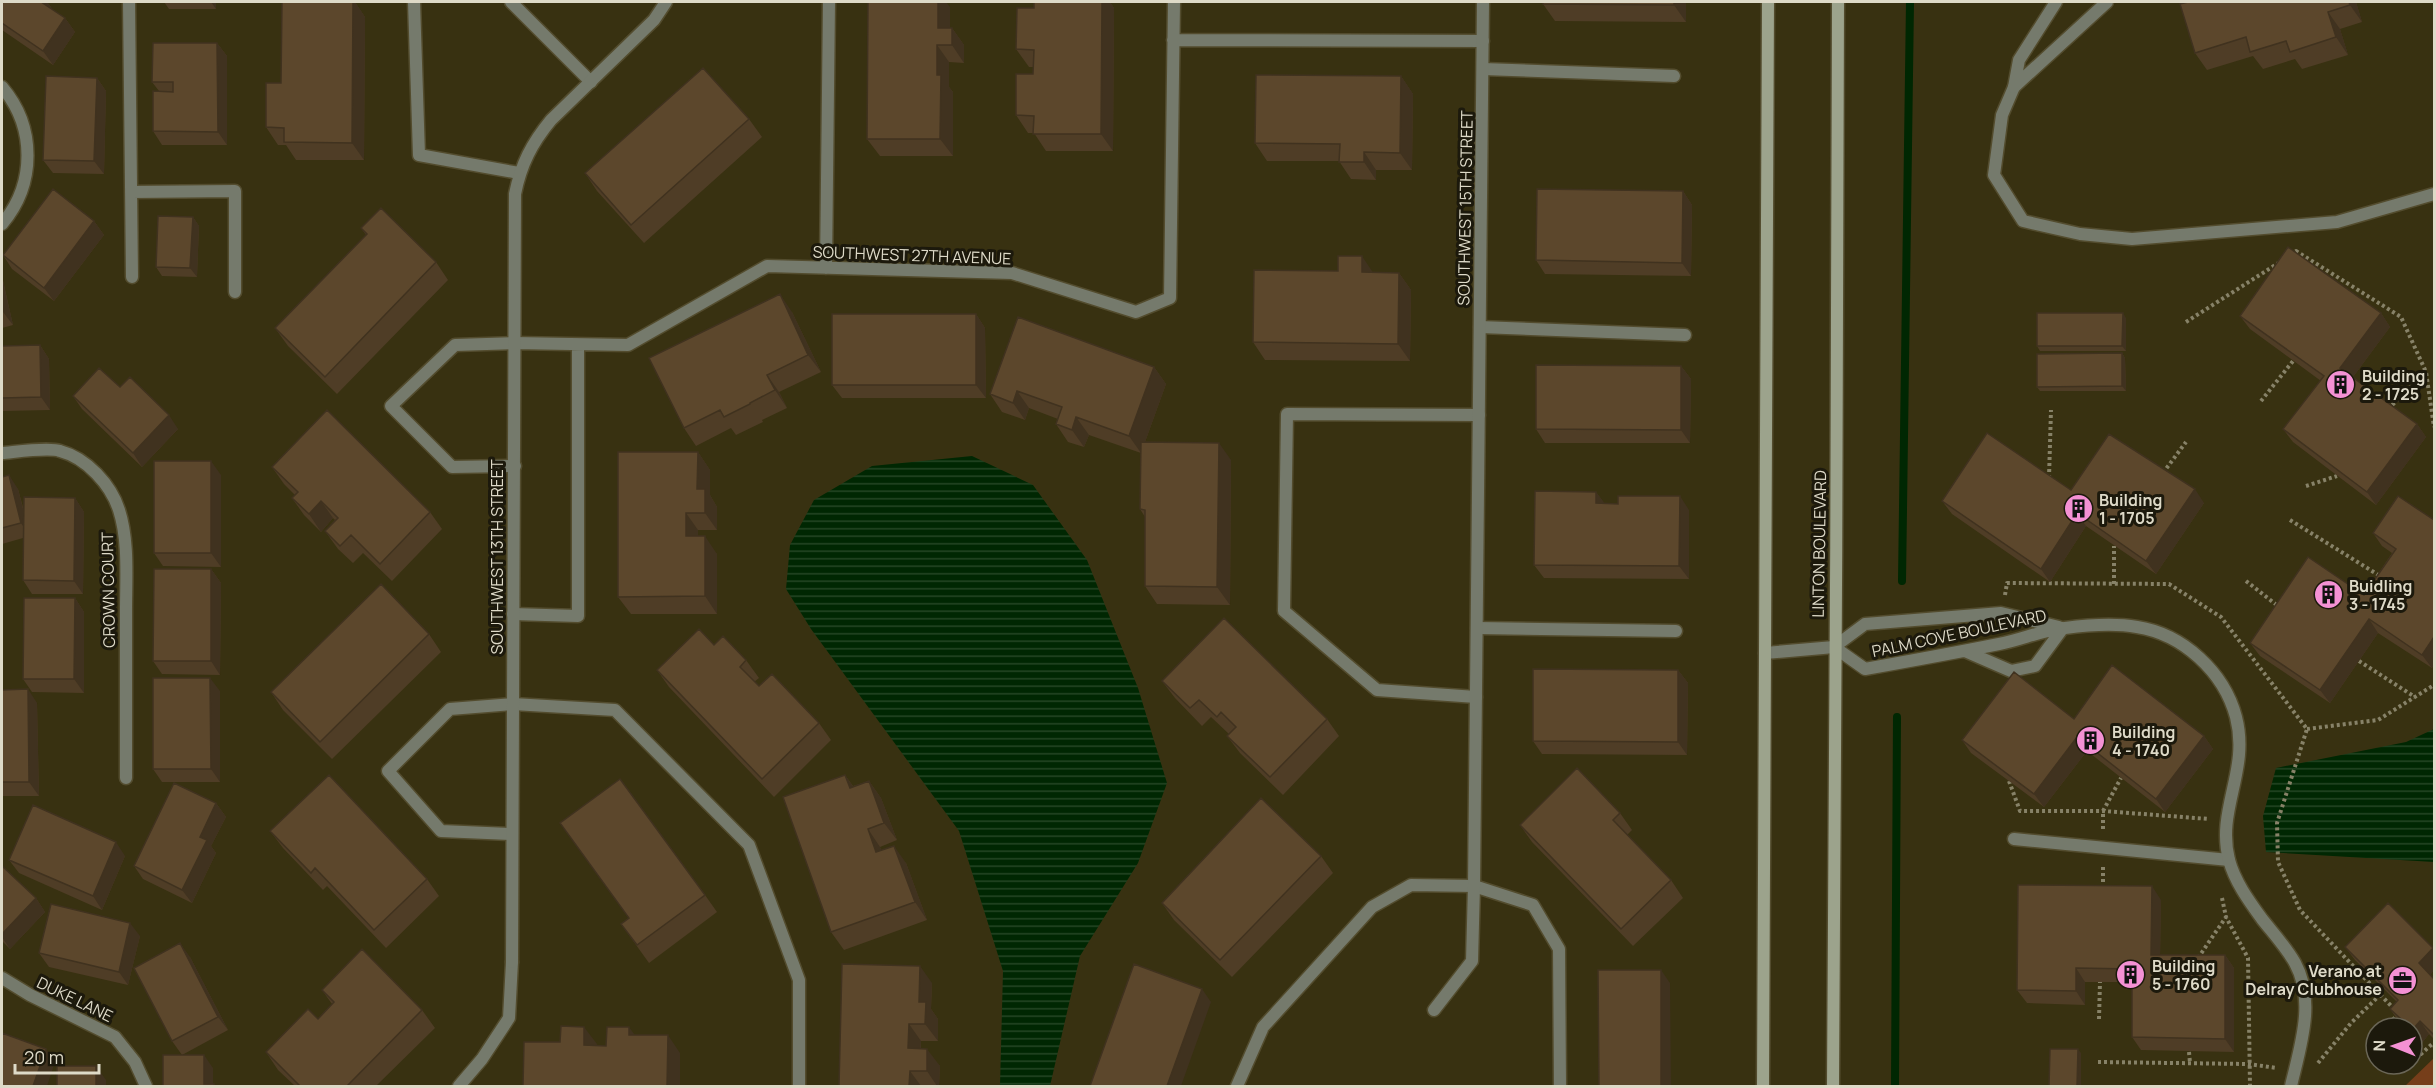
<svg xmlns="http://www.w3.org/2000/svg" width="2436" height="1088" font-family="Manrope,sans-serif">
<style>
.pitch{fill:#763e1a}
.water{fill:url(#water-rules)}
.lines{fill:none;stroke-linecap:round;stroke-linejoin:round}
.stream{stroke:#002702;stroke-width:8}
.service-casing{stroke:#534c2e;stroke-width:15}
.minor-casing{stroke:#534c2e;stroke-width:15}
.secondary-casing{stroke:#534c2e;stroke-width:15}
.path{stroke:#878268;stroke-width:4;stroke-dasharray:3 3;stroke-linecap:butt}
.service{stroke:#757a6c;stroke-width:12}
.minor{stroke:#757a6c;stroke-width:12}
.secondary{stroke:#9ca38c;stroke-width:12}
.wall{fill:#4f3d26}
.shaded-wall{fill:#40321f}
.building{fill:#5c472c;stroke:#40321f;stroke-width:1.5}
.labels{text-anchor:middle;stroke-width:6;stroke-linejoin:round;paint-order:stroke}
.street-label{font-size:16px;fill:#dedac8;stroke:#1c190c}
.poi-label{font-size:16px;font-weight:bold;fill:#dedac8;stroke:#1c190c;text-anchor:start}
</style>
<defs>
<pattern id="water-rules" width="6" height="5" patternUnits="userSpaceOnUse" patternTransform="scale(1.5)"><rect width="6" height="5" fill="#002702"/><path d="M0 2.5h6" fill="none" stroke="#254625"/></pattern>
</defs>
<rect width="100%" height="100%" fill="#383111"/>
<path class="pitch" d="M2434,1058v28h-29z"/>
<path class="water" d="M972,456l61,29 54,75 51,128 29,95 -29,80 -58,93 -30,130h-50l3,-115 -44,-140 -148,-202 -25,-40 4,-44 24,-45 58,-34z
M2434,729v133l-168,-10 -3,-36 13,-48 130,-26z"/>
<g class="lines">
<path class="stream" d="M1902,581l8,-579
M1895,1086l2,-369"/>
<defs>
<path id="service" d="M129,2l3,275
M414,2l5,153 100,18
M511,2l80,80
M1173,40l310,1
M1483,69l191,7
M2014,87l-12,28 -8,60 29,46 57,13 52,5 205,-17 97,-28
M131,192l104,-1v101
M826,268l3,-266
M1480,327l205,8
M515,466l-63,1 -61,-61 64,-61 59,-2 114,2 139,-79 245,7 124,39 34,-14 4,-296
M513,614l65,2v-270
M1477,628l199,3
M1476,697l-99,-7 -93,-79 3,-197 192,1
M512,834l-71,-3 -53,-60 62,-62 63,-5 102,6 134,135 50,135v106
M2014,839l215,21
M459,1086l23,-27 27,-41 3,-56
M1237,1086l26,-59 109,-120 39,-22 63,1 59,19 26,44 1,137"/>
<path id="minor" d="M2,87c34,40 34,97 0,137
M2014,87l93,-85
M2014,87l5,-27 37,-58
M2,453c13,-1 47,-6 58,-2 27,7 51,34 59,59 10,31 7,68 7,100 0,56 0,112 0,168
M1834,647l31,22c45,-8 89,-16 134,-25 22,-4 43,-14 66,-16 23,-3 49,-5 72,-1 46,7 87,45 99,90 14,54 -20,92 -7,143 6,22 20,41 33,59 11,14 24,28 33,44 21,38 5,84 -4,123
M1965,651l46,20 24,-5 28,-38
M1765,653l69,-6 31,-23 136,-11 58,14
M512,962l3,-768c6,-30 17,-51 36,-74l103,-100 12,-18
M2,978l28,17 85,42 20,25 11,24
M1434,1010l38,-49 2,-75 9,-884"/>
<path id="secondary" d="M1763,1086l5,-1084
M1833,1086c1,-361 6,-723 5,-1084"/>
</defs>
<use href="#service" class="service-casing"/>
<use href="#minor" class="minor-casing"/>
<use href="#secondary" class="secondary-casing"/>
<path class="path" d="M2291,255l5,-4 105,66 25,55 8,55
M2186,322l94,-60
M2261,401l32,-40
M2388,409l38,-37
M2163,473l23,-31
M2049,478l2,-68
M2306,486l31,-10
M2290,520l90,56
M2246,581l32,25
M2114,584v-38
M2005,595l2,-12 162,1 52,33 86,112 -30,94 1,39 22,48 94,99
M2359,661l56,36
M2307,729l71,-9 56,-35
M2009,781l11,30h83l106,8
M2103,829v-18l18,-33
M2103,867v22
M2222,898l4,19
M2198,958l28,-41 22,41 2,128
M2099,1019l1,-37
M2396,1028l-6,-6 9,-8
M2412,1045l9,9 11,-10 2,2
M2189,1052l1,11
M2098,1062l150,2 29,4
M2318,1063l33,-40 29,-28"/>
<use href="#service" class="service"/>
<use href="#minor" class="minor"/>
<use href="#secondary" class="secondary"/>
</g>
<path class="wall" d="M2,2h45l6,8 12,8 10,14 -22,33 -51,-35z
M164,2h52v7h-47z
M282,2h73l10,15 -1,143h-68l-10,-15h-8l-12,-18 15,-44z
M1034,2h76l4,6 -1,143h-67l-12,-18h-6l-12,-18 17,-41v-7h-4l-13,-18 18,-41z
M1543,2h143v20l-131,-1 -12,-17z
M2188,2h168l6,20 -22,7 8,26 -46,14 -7,-10 -32,10 -10,-13 -46,14 -12,-17z
M950,7v21h2l12,17v18l-15,-1v25l4,5v64h-73l-13,-17z
M217,43l10,13v89h-65l-9,-14 6,-40 -7,-9z
M1401,76l12,18 -1,76h-36v10l-25,-1 -12,-18h-72l-12,-18z
M97,78l9,13 -2,83 -51,-1 -10,-13z
M749,119l13,18 -118,106 -47,-52 -12,-18z
M1683,191l9,14 -1,71 -146,-2 -9,-14z
M193,217l6,9 -2,51 -35,-1 -6,-9z
M94,221l10,14 -50,66 -42,-32 -9,-14z
M361,228l75,34 12,18 -111,114 -49,-48 -13,-18 91,-93z
M1338,271l61,2 12,17 -1,71 -145,-1 -12,-18z
M2,276l11,49 -11,3z
M792,312l29,60 -42,20 8,16 -25,12 1,2 -27,13 -5,-7 -35,18 -12,-18z
M2381,313l9,14 -37,50 64,47 9,13 -50,68 -83,-63 -10,-13 38,-48 -71,-52 -10,-13z
M976,314l9,14 1,70h-144l-10,-13z
M2126,318v33h-86l-3,-5z
M40,345l9,14 1,51 -48,1v-65z
M2122,353l3,5 1,33h-86l-3,-4z
M1681,366l10,13 -1,64h-145l-9,-14z
M1154,367l12,17 -21,58 86,18 -1,145 -73,-1 -12,-18v-69l-5,-8 1,-56 -52,-18 -5,12 -16,-5 -12,-18 2,-5 -29,-11 -4,12 -23,-8 -12,-18z
M120,387l58,42 -36,38 -60,-58 -9,-13z
M698,452l12,18v25l7,12v23h-19v6l19,18v60h-86l-13,-17z
M272,467l158,45 12,17 -50,52 -29,-28 -10,10 -15,-14 -13,-18 10,-11 -2,-2 -12,14 -17,-17 -12,-17 3,-3 -11,-11z
M221,475v92l-58,-1 -9,-13z
M2,477l16,12 6,22 51,-13 9,14 -1,82h-51l-9,-14v-42l-21,6z
M2071,490l133,13 -48,71 -70,-48 -36,56 -98,-68 -10,-13z
M1596,492l8,11 14,1 71,6v69l-145,-1 -10,-13z
M2434,520v144l-2,4 -54,-35 -48,70 -70,-47 -10,-13 114,-48 28,-42 -10,-7 -9,-13z
M211,569l10,14 -1,92 -58,-1 -9,-13z
M75,598l9,14v81l-52,-1 -9,-13z
M429,634l12,18 -109,107 -49,-49 -12,-18z
M714,645l32,15 13,18 -5,4 5,4 60,37 12,17 -57,57 -105,-110 -12,-17z
M1678,670l10,13 -1,72 -145,-1 -9,-13z
M1162,681l165,38 12,17 -56,59 -43,-42 -13,-17 2,-2 -18,-17 -9,9 -27,-28z
M2,690l35,13 2,93h-37z
M220,691v91h-58l-9,-13z
M2074,719l130,17 9,13 -48,63 -78,-61 -43,56 -73,-54 -9,-13z
M845,775l8,11 16,-5 12,17 16,42 -17,7 1,3 25,13 21,57 -83,30 -13,-18z
M216,803l10,14 -15,29 5,7 -24,50 -49,-24 -9,-13z
M1620,813l12,17 -5,5 44,45 12,18 -50,48 -101,-104 -12,-17z
M560,823l145,72 12,17 -68,51 -28,-39 8,-6z
M270,831l157,48 12,17 -53,52 -59,-62 -4,4 -40,-42z
M125,856l-23,54 -83,-37 -10,-13z
M1321,856l12,17 -101,104 -58,-57 -12,-17z
M2,866l34,32 9,14 -35,37 -8,-8z
M2161,900l-1,55h65l9,13v84l-93,-2 -9,-13v-55h-47v23l-58,-2 -10,-13z
M140,936l-12,49 -79,-18 -10,-14z
M2345,947l88,1 1,3v19l-4,5 4,4v60l-5,-5 -7,9 -10,-9v-6h-6l-6,-5 -10,-14 7,-7 -42,-42z
M190,957l38,73 -46,25 -10,-14z
M932,983l-1,26 7,10v22h-17v8l19,17 -1,20h-100z
M322,990l100,20 13,18 -59,58h-81l-17,-16 -12,-18 52,-33 14,-15z"/>
<path class="shaded-wall" d="M41,2h6l7,9z
M211,2h5v7z
M353,2h2l10,15 -1,143 -12,-17z
M938,2h8l4,5v39l-12,-18z
M1102,2h8l4,6 -1,143 -12,-17z
M1674,2h12v20l-12,-17z
M2349,2h7l6,20 -12,-17z
M2328,12l12,17 8,26 -12,-18z
M65,18l10,14 -22,33 -10,-14z
M952,28l12,17v18l-12,-18z
M217,43l10,13v89l-9,-13z
M937,45l12,17v25l4,5v64l-13,-17 -3,-64z
M1401,76l12,18 -1,76 -12,-17z
M97,78l9,13 -2,83 -10,-13z
M1364,152l12,18v10l-12,-18z
M1683,191l9,14 -1,71 -9,-13z
M193,217l6,9 -2,51 -7,-9z
M94,221l10,14 -50,66 -10,-13z
M1362,256l12,18 -12,-2z
M1399,273l12,17 -1,71 -12,-17z
M2,276v1l11,48 -10,-13 -1,-9z
M780,294l12,18 29,60 -13,-17z
M2123,313l3,5v33l-4,-5z
M2381,313l9,14 -40,54 -10,-13z
M976,314l9,14 1,70 -10,-13z
M40,345l9,14 1,51 -9,-13z
M2122,353l3,5 1,33 -4,-5z
M1681,366l10,13 -1,64 -9,-13z
M1154,367l12,17 -25,69 -12,-17z
M767,375l12,17 8,16 -12,-18z
M1017,391l12,17 -4,12 -12,-17z
M169,415l9,14 -36,38 -9,-14z
M1076,417l13,18 -5,12 -12,-17z
M2417,424l9,13 -50,68 -9,-13z
M1219,443l12,17 -1,145 -13,-18z
M698,452l12,18v25l7,12v23l-12,-17 -8,-24z
M211,461l10,14v92l-10,-14z
M9,475l9,14 12,48 -9,-14z
M2195,489l9,14 -48,71 -10,-13z
M1596,492l10,13 -10,-2z
M1680,496l9,14v69l-10,-13z
M75,498l9,14 -1,82 -9,-13z
M321,501l12,17 -12,14 -12,-18z
M686,513l12,17v24l-12,-18z
M2077,513l9,13 -36,56 -9,-13z
M705,536l12,18v60l-12,-18z
M211,569l10,14 -1,92 -9,-14z
M75,598l9,14v81l-10,-14z
M2369,619l9,14 -48,70 -10,-13z
M2434,637v27l-2,4 -10,-13z
M1678,670l10,13 -1,72 -9,-13z
M210,678l10,13v91l-9,-13z
M28,689l9,14 2,93 -10,-14z
M2204,736l9,13 -48,63 -9,-13z
M2077,737l10,14 -43,56 -10,-13z
M845,775l12,17 -7,-4z
M869,781l12,17 16,42 -13,-17z
M216,803l10,14 -15,29 5,7 -24,50 -10,-13 18,-53z
M868,829l12,18 8,22 -12,-17z
M116,842l9,14 -23,54 -9,-14z
M894,846l12,17 21,57 -12,-18z
M2152,886l9,14 -1,68 -9,-13z
M36,898l9,14 -35,37 -8,-12v-3z
M130,923l10,13 -12,49 -9,-13z
M180,943l10,14 38,73 -10,-13z
M2433,948l1,3v19l-6,7 -9,-14z
M2225,955l9,13v84l-9,-13z
M920,966l12,17 -1,26 7,10v22l-13,-17 -6,-22z
M2076,968l9,14v23l-9,-14z
M1661,970l9,13 1,103h-10z
M1202,989l9,13 -30,84h-14z
M2420,1021l9,13 -7,9 -10,-13z
M909,1024l12,17 -1,25 -12,-18z
M584,1027l13,17 -1,19 -12,-18z
M629,1027l13,18 -13,-10z
M668,1035l12,18v33h-13z
M46,1049l9,13 -8,24h-14z
M927,1049l13,17 -1,20h-2l-10,-15z
M2078,1049l3,4v33h-4z
M204,1055l9,13v18l-9,-2z
M96,1066l10,14v6h-10z
M910,1071l11,15h-12z"/>
<path class="building" d="M2,2h39l24,16 -22,33 -41,-28z
M282,2h71l-1,141 -68,-1v-14l-18,-1v-44h15z
M868,2h70v26h14v17h-15v30h4l-1,64h-73z
M1034,2h68l-1,132h-68l1,-18 -18,-1v-41h17l1,-24 -18,-1 1,-41h17z
M1543,2h131v3l-131,-1z
M2188,2h161l1,3 -22,7 8,25 -46,15 -4,-11 -36,11 -4,-15 -51,16 -15,-49z
M153,43h64l1,89 -65,-1v-40l20,1v-10h-21z
M703,68l46,51 -118,106 -46,-52z
M1256,75l145,1 -1,77 -36,-1v10h-25l1,-18 -85,-1z
M46,76l51,2 -3,83 -51,-1z
M53,189l41,32 -50,67 -41,-33z
M1537,189l146,2 -1,72 -146,-3z
M381,208l55,54 -111,115 -50,-49 92,-94 -6,-6z
M158,216l35,1 -3,51 -34,-1z
M2288,247l93,66 -41,55 77,56 -50,68 -84,-63 41,-53 -84,-60z
M1338,256h24v16l37,1 -1,71 -145,-2 1,-72 84,1z
M780,294l28,61 -41,20 8,15 -25,13v1l-26,13 -4,-7 -36,18 -35,-70z
M2037,313h86l-1,33h-85z
M832,314h144v71h-144z
M1018,317l136,50 -25,69 -53,-19 -4,13 -16,-6 6,-17 -45,-16 -4,12 -23,-9z
M40,345l1,52 -39,1v-52z
M2122,353v33l-85,1v-33z
M1536,365l145,1v64l-145,-1z
M99,368l21,19 10,-10 39,38 -36,38 -60,-57z
M327,410l103,102 -50,52 -29,-29 -11,11 -15,-15 13,-13 -17,-17 -12,13 -17,-16 6,-6 -26,-25z
M1987,433l84,57 38,-56 86,55 -49,72 -69,-48 -36,56 -99,-68z
M1141,442l78,1 -2,144 -72,-1v-76l-5,-1z
M618,452h80l-1,37h8v24h-19v23h19v60l-87,1z
M154,461h57v92h-57z
M9,475l12,48 -19,5v-51z
M1535,491l61,1v11l22,1v-8h62l-1,70 -145,-1z
M2398,496l36,24v117l-12,18 -53,-36 -49,71 -70,-47 58,-86 56,38 32,-46 -23,-16z
M24,497l51,1 -1,83 -51,-1z
M154,569h57v92h-58z
M381,584l48,50 -109,108 -49,-50z
M24,598h51l-1,81h-51z
M1224,618l103,101 -57,58 -43,-41 9,-9 -15,-15 -4,5 -18,-17 -9,8 -28,-27z
M699,629l15,16 9,-9 23,24 -6,7 19,19 13,-12 47,49 -57,56 -105,-109z
M2112,665l92,71 -48,63 -79,-62 -43,57 -72,-54 52,-68 60,47z
M1533,669l145,1v72l-145,-1z
M153,678h57l1,91h-58z
M28,689l1,93h-27v-92z
M1577,768l43,45 -7,7 58,60 -50,49 -101,-104z
M329,775l98,104 -53,51 -59,-62 -4,5 -41,-42z
M845,775l5,13 19,-7 15,42 -16,6 8,23 18,-6 21,56 -84,30 -48,-135z
M620,779l85,116 -68,50 -16,-21 8,-6 -69,-95z
M174,783l42,20 -16,34 7,3 -25,50 -48,-24z
M1261,798l60,58 -101,104 -58,-57z
M33,805l83,37 -23,54 -84,-36z
M2,866l34,32 -34,36z
M2018,885l134,1 -1,69h74v84l-93,-2v-68l-56,-1v23l-59,-1z
M2388,903l45,45 -14,15 15,16v56l-14,-14 -8,9v-2h-1l-21,-19 8,-9 -53,-53z
M51,904l79,19 -11,49 -80,-19z
M180,943l38,74 -46,24 -38,-73z
M362,949l60,61 -75,76h-47l-34,-34 42,-43 10,10 16,-17 -12,-12z
M842,964l78,2 -1,36h7l-1,22h-16l-1,24 19,1v22h-17l-1,15h-70z
M1134,964l68,25 -35,97h-77z
M1598,970h63v116h-62z
M561,1026l23,1v18l22,1 1,-19h22v8h39l-1,51h-144l1,-44h36z
M2,1033l44,16 -13,37h-31z
M2050,1049h28l-1,37h-28z
M163,1055h41v29h10v2h-51z
M57,1066h39v20h-39z"/>
<defs>
<symbol id="building-disc" viewBox="-11 -11 22 22"><circle r="9.5" fill="#f491d4" stroke="#1c190c"/><path d="M-4-6H4V6H1V3H-1V6H-4ZM-2.5-4.3h1.7v1.8h-1.7ZM.8-4.3h1.7v1.8H.8ZM-2.5-1h1.7V.8h-1.7ZM.8-1h1.7V.8H.8Z" fill="#111"/></symbol>
<symbol id="office-disc" viewBox="-11 -11 22 22"><circle r="9.5" fill="#f491d4" stroke="#1c190c"/><path d="M-6-3h4V-5.5h4V-3h4V5H-6ZM-1-4.5V-3h2v-1.5ZM-6 0V1H6V0Z" fill="#111"/></symbol>
</defs>
<g fill-rule="evenodd">
<use href="#building-disc" x="2324" y="368" width="33" height="33"/>
<use href="#building-disc" x="2062" y="492" width="33" height="33"/>
<use href="#building-disc" x="2312" y="578" width="33" height="33"/>
<use href="#building-disc" x="2074" y="724" width="33" height="33"/>
<use href="#building-disc" x="2114" y="958" width="33" height="33"/>
<use href="#office-disc" x="2386" y="964" width="33" height="33"/>
</g>
<g class="labels">
<g class="street-label">
<text transform="translate(1465 208) rotate(-89)" y="6">SOUTHWEST 15TH STREET</text>
<text transform="translate(912 255) rotate(2)" y="6">SOUTHWEST 27TH AVENUE</text>
<text transform="translate(1819 544) rotate(-89)" y="6">LINTON BOULEVARD</text>
<text transform="translate(497 557) rotate(-90)" y="6">SOUTHWEST 13TH STREET</text>
<text transform="translate(108 590) rotate(-91)" y="6">CROWN COURT</text>
<text transform="translate(1959 633) rotate(-12)" y="6">PALM COVE BOULEVARD</text>
<text transform="translate(75 999) rotate(26)" y="6">DUKE LANE</text>
</g>
<g class="poi-label">
<text x="2362" y="382">Building<tspan x="2362" dy="18">2 - 1725</tspan></text>
<text x="2099" y="506">Building<tspan x="2099" dy="18">1 - 1705</tspan></text>
<text x="2349" y="592">Buidling<tspan x="2349" dy="18">3 - 1745</tspan></text>
<text x="2112" y="738">Building<tspan x="2112" dy="18">4 - 1740</tspan></text>
<text x="2152" y="972">Building<tspan x="2152" dy="18">5 - 1760</tspan></text>
<text x="2382" y="977" text-anchor="end">Verano at<tspan x="2382" dy="18">Delray Clubhouse</tspan></text>
</g>
</g>
<rect width="2436" height="1088" fill="none" stroke="#dedac8" stroke-width="6"/>
<g transform="translate(2394 1046) rotate(271)"><circle r="28" fill="#1c190c" stroke="#6a6657" stroke-width="1.5"/>
<path d="M0-4.5L10 22L0 15L-10 22Z" fill="#f491d4"/>
<text y="-9" font-size="16" font-weight="bold" text-anchor="middle" fill="#dedac8">N</text>
</g>
<path d="M15 1064v9h84v-9" fill="none" stroke="#dedac8" stroke-width="3"/>
<text x="24" y="1064" font-size="18" fill="#dedac8" stroke="#1c190c" stroke-width="4.5" paint-order="stroke">20 m</text>
</svg>
